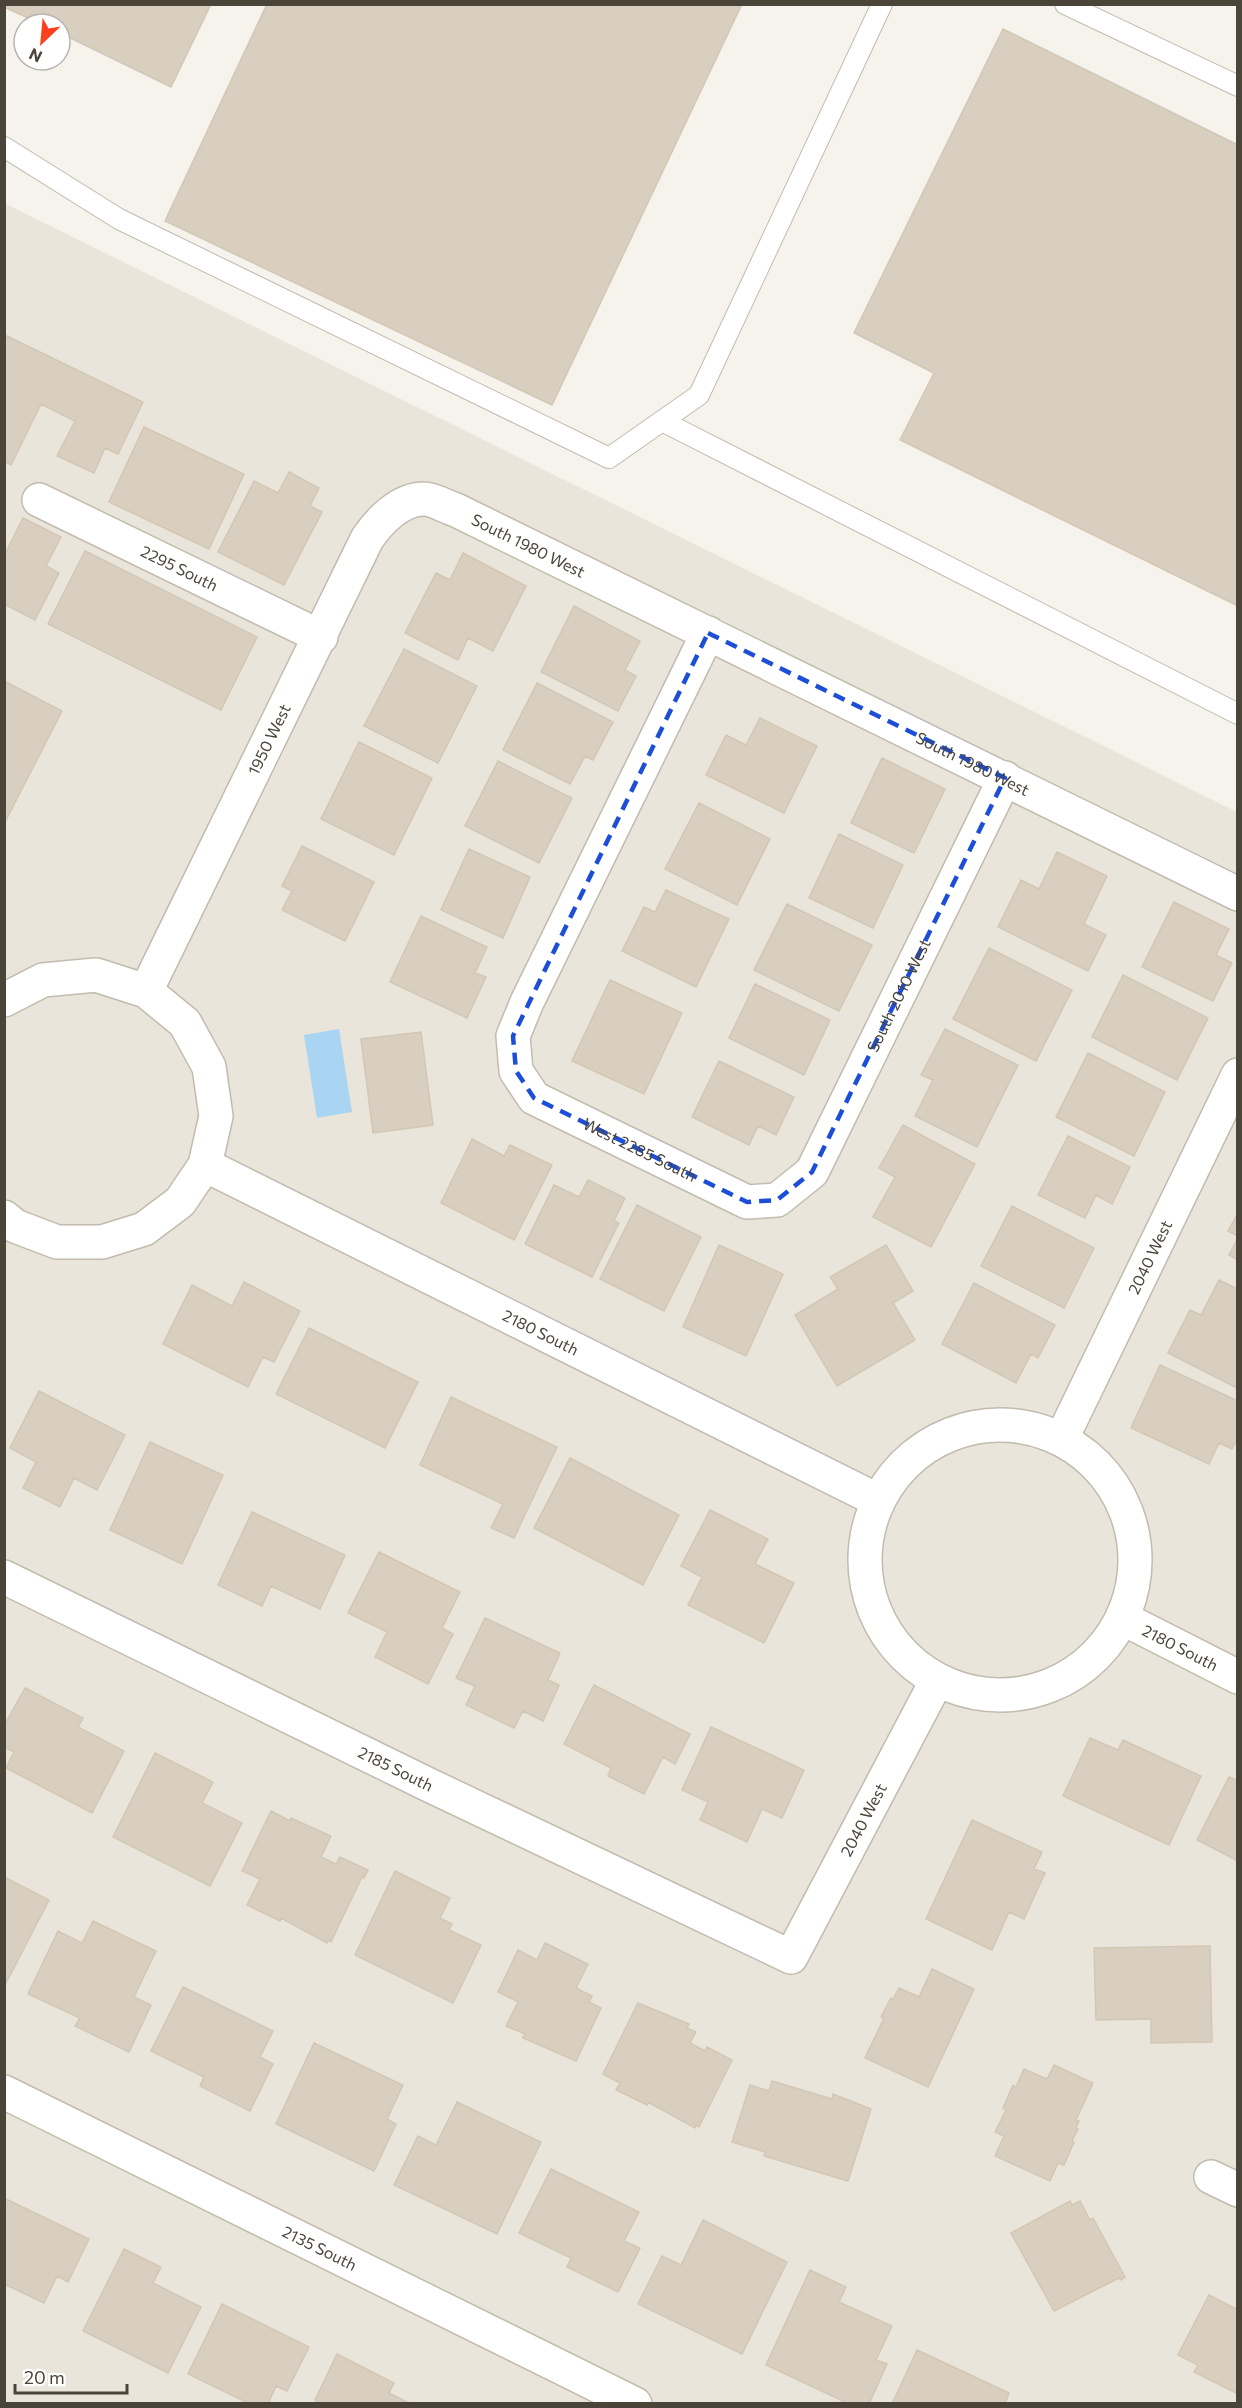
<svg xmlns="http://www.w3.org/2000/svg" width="1242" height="2408" font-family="Commissioner,sans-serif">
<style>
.residential{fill:#eae5da}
.water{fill:#a9d4f2}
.building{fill:#d8cfc1;stroke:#d3c7b4;stroke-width:1.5}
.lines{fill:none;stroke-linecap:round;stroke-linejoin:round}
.service-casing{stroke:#c2bbae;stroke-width:22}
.minor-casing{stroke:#c2bbae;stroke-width:36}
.service{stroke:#fff;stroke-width:20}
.minor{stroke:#fff;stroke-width:33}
.marked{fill:none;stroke:#1d4ed8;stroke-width:4.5;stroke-dasharray:12 8;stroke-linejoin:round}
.labels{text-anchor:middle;stroke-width:6;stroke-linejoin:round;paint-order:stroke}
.street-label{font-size:16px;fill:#4b4439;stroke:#fff}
</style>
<rect width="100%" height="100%" fill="#f6f3ec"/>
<path class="residential" d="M4,203l1233,609v1591h-1232z"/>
<path class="water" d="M339,1029l13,83 -35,6 -13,-83z"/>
<path class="building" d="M4,4h207l-40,83 -111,-54v-9h-19l-37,-17z
M267,4h475l-190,401 -387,-184z
M1003,29l235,116v461l-338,-166 34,-67 -80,-40z
M7,336l136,66 -25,52 -13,-6 -11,25 -37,-17 18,-35 -34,-17 -30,61 -7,-4v-120z
M144,427l100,47 -35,75 -100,-47z
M289,472l30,16 -9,18 12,6 -38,73 -66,-33 36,-71 24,12z
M23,518l38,19 -15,29 13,7 -24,47 -31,-16v-53l2,1z
M85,551l172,86 -36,73 -173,-86z
M463,553l63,33 -33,65 -25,-13 -10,22 -53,-27 31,-60 14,7z
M574,606l66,35 -15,29 11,6 -18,35 -77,-39z
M404,649l73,37 -39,77 -74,-37z
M4,681l58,30 -58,113z
M537,683l76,39 -20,38 -8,-4 -15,28 -67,-34z
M760,718l57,28 -33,67 -78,-38 20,-40 20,10z
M359,742l73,36 -38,77 -73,-36z
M882,758l63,31 -31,64 -63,-30z
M498,761l74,37 -33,65 -74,-37z
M699,803l71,36 -33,66 -72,-36z
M839,834l64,31 -30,63 -64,-30z
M302,846l72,36 -29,59 -63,-31 10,-19 -10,-5z
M469,849l61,28 -27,61 -62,-28z
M1057,852l50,24 -23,48 22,11 -18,36 -90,-44 23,-47 18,9z
M666,890l63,29 -33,68 -74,-36 22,-44 11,5z
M1174,902l55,27 -13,26 16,8 -19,38 -71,-34z
M787,904l85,41 -33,66 -85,-41z
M421,916l66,31 -12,26 11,4 -19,41 -77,-36z
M989,948l83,42 -36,71 -83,-42z
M1123,975l85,43 -31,62 -85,-43z
M610,980l72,33 -38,81 -72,-33z
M755,984l75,36 -26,55 -75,-37z
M945,1029l73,36 -41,82 -62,-31 18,-36 -12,-5z
M421,1032l12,93 -60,8 -12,-94z
M1088,1053l77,39 -31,64 -78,-39z
M719,1061l75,36 -18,38 -18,-9 -9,19 -57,-28z
M903,1125l72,39 -44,83 -58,-30 22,-40 -16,-9z
M1068,1136l62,31 -18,37 -16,-9 -11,23 -47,-23z
M472,1139l32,17 6,-11 42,20 -38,75 -73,-37z
M588,1180l37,18 -11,23 5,2 -27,54 -67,-33 29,-59 25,12z
M637,1205l64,32 -37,74 -64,-32z
M1012,1206l82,42 -30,60 -83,-42z
M1238,1213v23l-10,-5z
M1238,1238v22l-9,-5z
M719,1245l64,29 -37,82 -63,-29z
M886,1245l27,46 -20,12 22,37 -78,46 -42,-71 43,-26 -8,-12z
M1219,1280l19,9 -1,99 -69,-35 22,-43 11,5z
M244,1282l56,29 -26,51 -11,-5 -15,30 -85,-43 29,-59 40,21z
M974,1283l81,42 -17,33 -7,-4 -15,29 -74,-39z
M309,1328l109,54 -33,66 -109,-54z
M1160,1365l78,36v36l-6,12 -13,-6 -10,21 -78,-36z
M39,1391l86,44 -28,55 -23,-12 -14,29 -37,-19 13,-26 -26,-14z
M451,1397l106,50 -43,91 -23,-10 12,-24 -83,-39z
M150,1442l73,33 -41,89 -72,-34z
M570,1458l109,57 -36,70 -109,-57z
M710,1510l58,29 -13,25 39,19 -30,60 -76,-38 14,-28 -21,-11z
M252,1512l93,43 -25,54 -49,-23 -9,20 -44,-21z
M379,1552l81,40 -18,36 11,6 -25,50 -53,-27 12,-25 -39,-19z
M485,1618l75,35 -12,27 11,5 -16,36 -20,-10 -9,17 -48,-23 9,-19 -19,-8z
M594,1685l96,49 -15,30 -12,-7 -19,37 -36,-18 3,-8 -47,-24z
M25,1688l58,30 -5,9 46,24 -32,62 -86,-45 8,-16 -10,-5v-21z
M711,1727l93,43 -22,48 -20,-9 -15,33 -47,-22 8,-18 -26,-12z
M1090,1738l28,12 5,-10 78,36 -32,69 -106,-49z
M155,1753l58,29 -11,21 40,20 -32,63 -97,-49z
M1229,1777l9,4v80l-41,-21z
M271,1811l19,10 1,-3 40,18 -10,21 15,7 4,-7 28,13 -4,8 -2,-1 -31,65 -3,-2 -1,3 -46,-25 -1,3 -33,-16 13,-26 -18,-8z
M972,1820l70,32 -8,17 11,4 -21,46 -15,-7 -17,38 -66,-31z
M395,1871l55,27 -10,20 12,6 -3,6 32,15 -28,58 -98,-48z
M4,1877l45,23 -45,87z
M93,1921l63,30 -22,46 17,8 -22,47 -54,-26 5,-8 -52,-24 30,-63 24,12z
M545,1943l43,21 -12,24 16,8 -3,6 12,6 -25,53 -53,-23 2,-4 -19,-8 12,-24 -20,-10 20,-42 19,10z
M1210,1946l2,96 -61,1v-24l-55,1 -2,-72z
M932,1969l42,20 -46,98 -63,-29 19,-40 -3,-1 10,-19 2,1 6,-11 20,9z
M183,1987l90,44 -13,26 13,7 -23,47 -50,-25 4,-9 -53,-26z
M638,2003l51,21 -2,4 9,4 -6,11 15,8 2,-4 25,13 -33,67 -3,-2 -1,3 -47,-26 -1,3 -31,-15 4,-7 -17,-9z
M314,2043l89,42 -16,34 9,5 -22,47 -98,-47z
M1054,2065l39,18 -17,37 3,1 -3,7 2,1 -6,12 2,1 -10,23 -6,-2 -8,18 -55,-25 9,-20 -9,-4 11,-22 -3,-2 10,-23 3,2 8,-18 23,10z
M772,2081l60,18 1,-5 38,15 -23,72 -84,-25 1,-4 -33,-10 18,-57 19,6z
M457,2102l84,40 -44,92 -103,-49 24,-49 18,9z
M551,2169l88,43 -15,29 16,7 -22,44 -51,-25 4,-9 -52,-25z
M4,2198l85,41 -21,43 -11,-6 -13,27 -40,-19z
M1070,2201l2,4 8,-4 10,19 3,-2 32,59 -4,3 -2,-2 -65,33 -43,-78z
M703,2220l84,42 -45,92 -104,-50 24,-48 19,9z
M124,2249l37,18 -8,16 48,24 -33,66 -85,-42z
M810,2270l36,17 -7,15 53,24 -16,34 11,4 -18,40h-20l-83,-39z
M1209,2295l29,15v84l-44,-22 4,-7 -20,-10z
M222,2304l87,43 -22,44 -11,-5 -8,18h-18l-62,-30z
M917,2350l92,43 -4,11h-113z
M337,2354l57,29 -5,10 22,11h-89l-7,-4z"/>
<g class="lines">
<defs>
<path id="service" d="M1065,4l173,82
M4,147l115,72 490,239 90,-63 183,-391
M662,421l576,293"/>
<g id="minor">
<path id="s1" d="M39,500l282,137"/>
<path id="s2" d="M708,633l-181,369 -14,34 3,35 18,27 213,104 30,-2 35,-28 193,-394"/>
<path id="s3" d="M146,991l221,-452c12,-18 33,-40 57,-40 10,0 22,8 32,11l782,384"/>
<path d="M4,1000l39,-20 53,-5 50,16 39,32 24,44 7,49 -11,49 -25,37 -36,27 -42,13h-45l-42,-16 -11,-9"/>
<path id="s4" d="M205,1165l672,335"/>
<circle cx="1000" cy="1560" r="135"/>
<path id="s5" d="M1062,1438l176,-363"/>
<path id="s6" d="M4,1577l425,208 362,172 145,-275"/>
<path id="s7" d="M1124,1619l114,58"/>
<path id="s8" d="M4,2092l631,312"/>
<path d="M1211,2177l27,13"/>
</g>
</defs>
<use href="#service" class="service-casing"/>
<use href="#minor" class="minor-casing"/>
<use href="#service" class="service"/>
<use href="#minor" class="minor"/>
</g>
<path class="marked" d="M708,633l297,145 -193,394 -35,28 -30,2 -213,-104 -18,-27 -3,-35z"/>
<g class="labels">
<g class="street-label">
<text dy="6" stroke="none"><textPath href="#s3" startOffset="690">South 1980 West</textPath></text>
<text dy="6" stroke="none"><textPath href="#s1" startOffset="156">2295 South</textPath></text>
<text dy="6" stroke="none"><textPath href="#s3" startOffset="280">1950 West</textPath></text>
<text dy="6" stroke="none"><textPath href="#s3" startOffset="1185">South 1980 West</textPath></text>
<text dy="6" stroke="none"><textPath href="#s2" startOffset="1024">South 2010 West</textPath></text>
<text dy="6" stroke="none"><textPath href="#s2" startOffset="633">West 2285 South</textPath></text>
<text dy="6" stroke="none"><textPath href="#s5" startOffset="201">2040 West</textPath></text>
<text dy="6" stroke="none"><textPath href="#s4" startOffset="375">2180 South</textPath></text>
<text dy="6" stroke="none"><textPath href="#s7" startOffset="63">2180 South</textPath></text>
<text dy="6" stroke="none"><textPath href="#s6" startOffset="436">2185 South</textPath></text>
<text dy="6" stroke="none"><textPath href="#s6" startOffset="1029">2040 West</textPath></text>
<text dy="6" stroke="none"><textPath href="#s8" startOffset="352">2135 South</textPath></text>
</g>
</g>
<rect width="1242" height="2408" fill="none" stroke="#4b4439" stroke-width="12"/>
<g transform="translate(42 42) rotate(206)"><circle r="28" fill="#ffffff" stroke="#b7b4b0" stroke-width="1.5"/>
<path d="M0-4.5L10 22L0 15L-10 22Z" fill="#fc3f1d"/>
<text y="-9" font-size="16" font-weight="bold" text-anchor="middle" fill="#4b4439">N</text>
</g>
<path d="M15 2384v9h112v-9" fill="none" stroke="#4b4439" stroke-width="3"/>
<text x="24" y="2384" font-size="18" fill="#4b4439" stroke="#ffffff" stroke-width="4.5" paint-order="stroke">20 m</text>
</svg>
